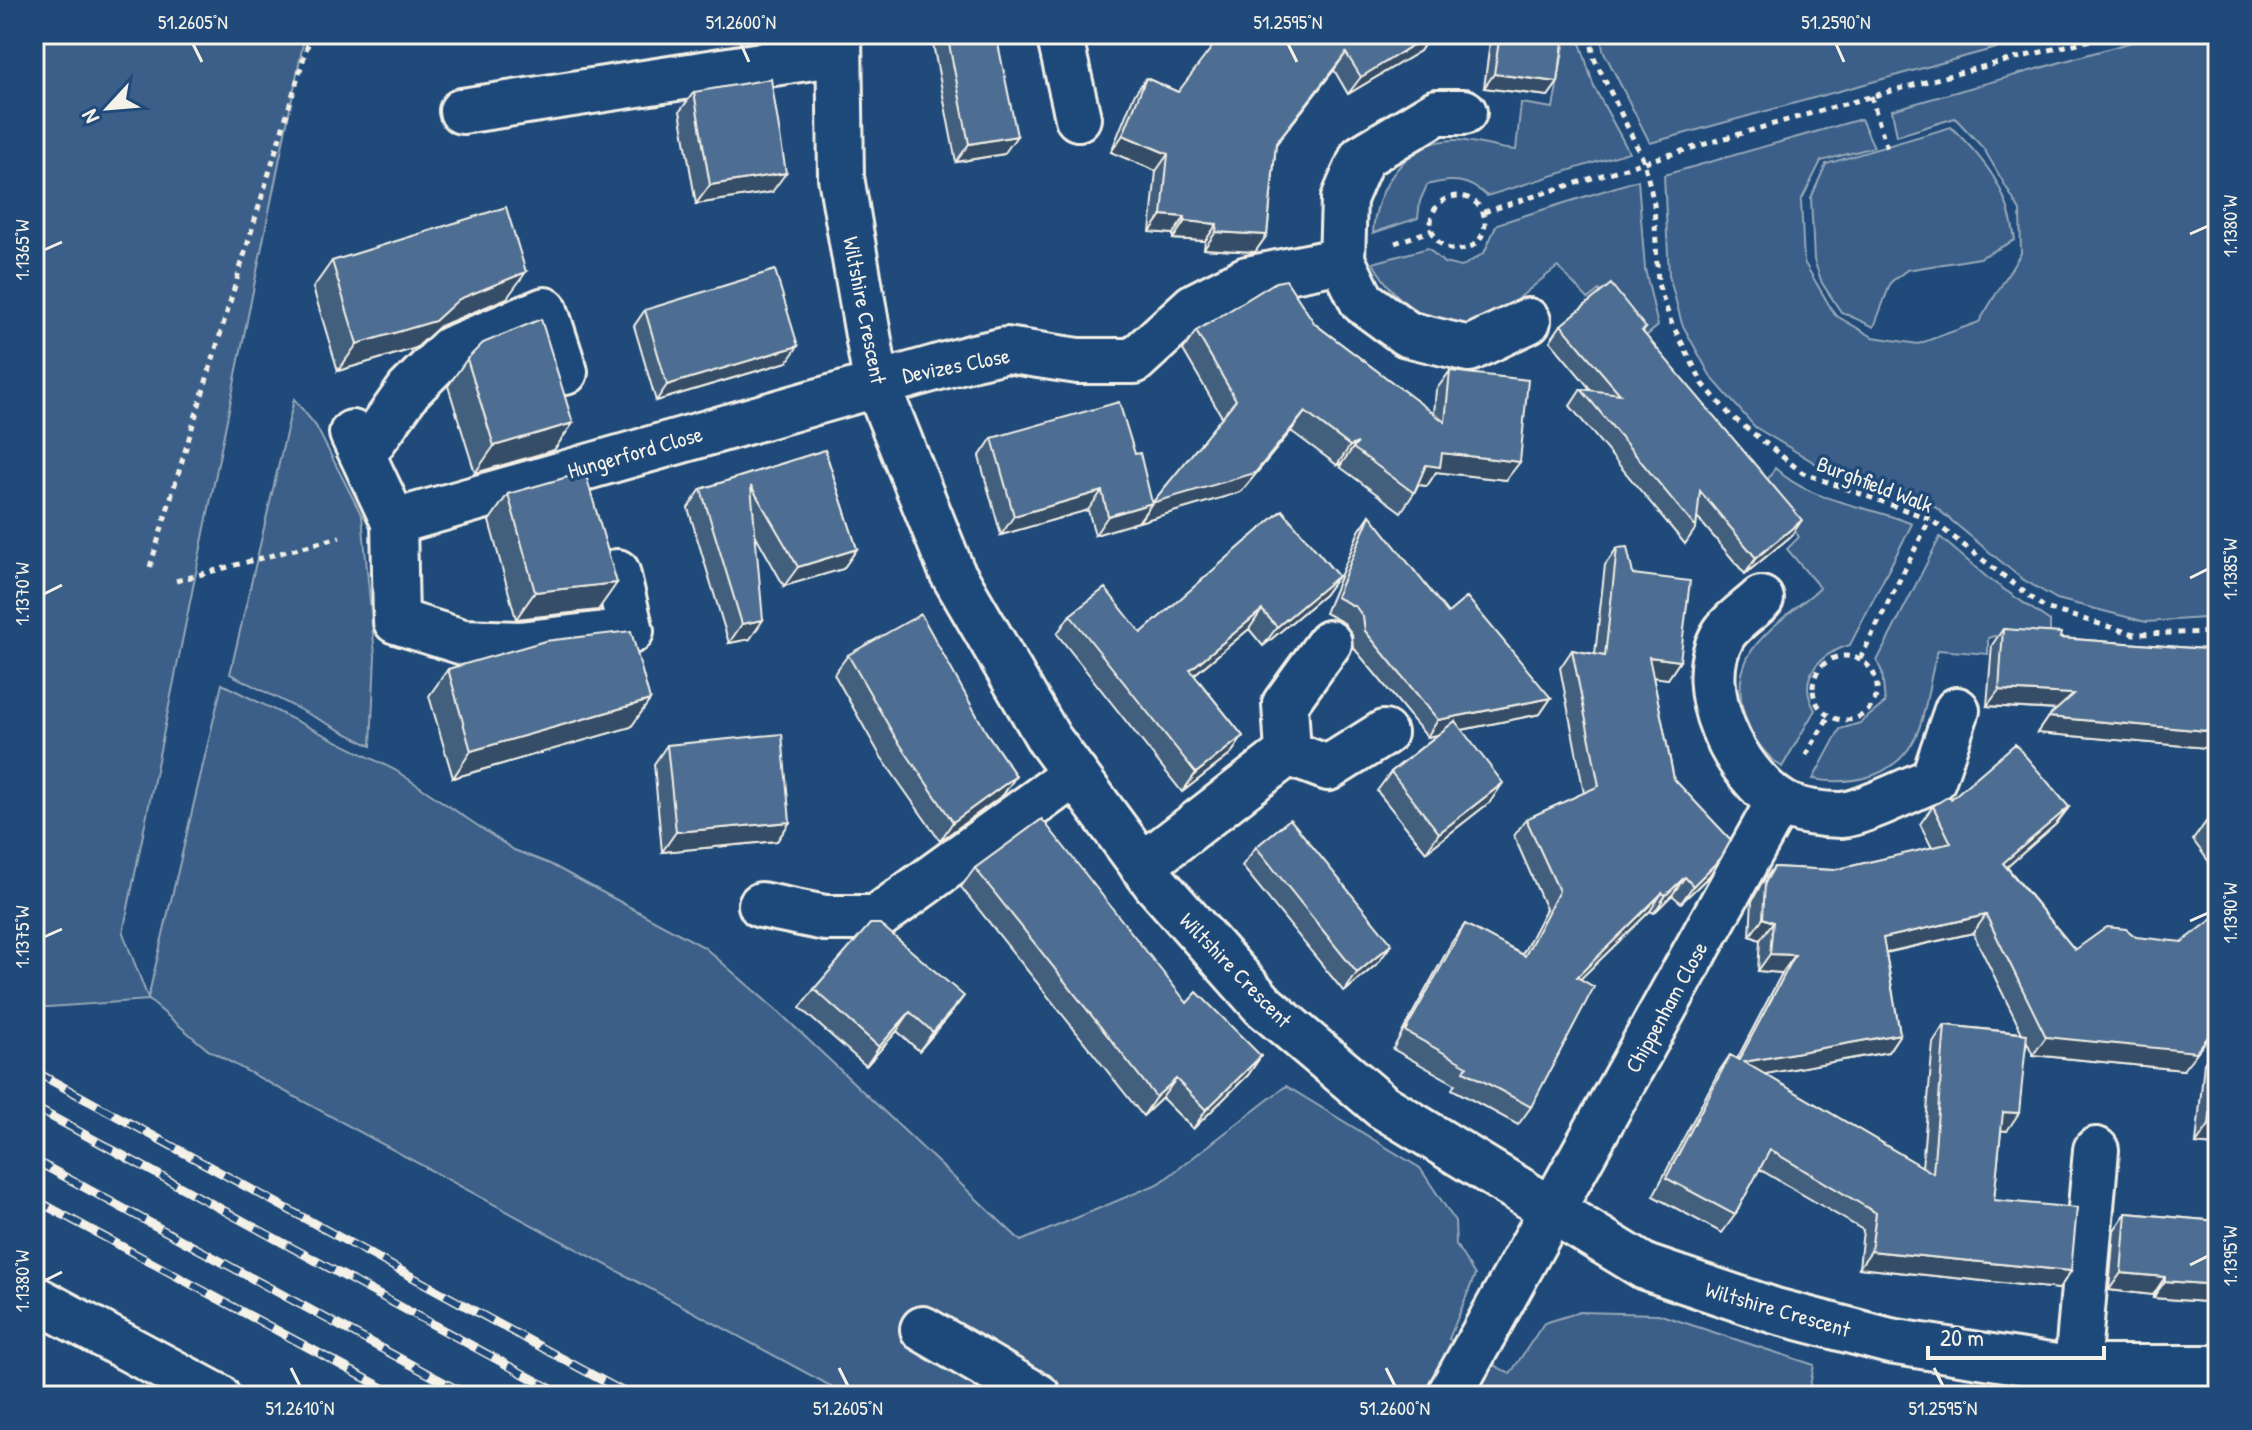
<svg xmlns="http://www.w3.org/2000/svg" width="2252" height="1430" font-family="'Patrick Hand',sans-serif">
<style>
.green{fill:#3a5f88;stroke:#97a8b8;stroke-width:2}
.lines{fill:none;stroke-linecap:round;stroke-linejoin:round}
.minor-casing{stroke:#f4f1e8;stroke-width:50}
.path{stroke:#f4f1e8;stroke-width:5;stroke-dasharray:6 6;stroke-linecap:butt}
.minor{stroke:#1f4a7a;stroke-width:44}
.rail-casing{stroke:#f4f1e8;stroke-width:9}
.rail{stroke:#1f4a7a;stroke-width:6;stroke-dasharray:18;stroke-linecap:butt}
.wall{fill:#425f7e;stroke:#f4f1e8;stroke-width:2;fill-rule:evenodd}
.shaded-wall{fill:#364d66;stroke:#f4f1e8;stroke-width:2}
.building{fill:#4d6e92;stroke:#f4f1e8;stroke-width:2}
.ticks{fill:none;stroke:#f4f1e8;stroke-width:3}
.labels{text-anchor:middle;stroke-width:7;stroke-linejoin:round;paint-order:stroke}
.street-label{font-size:22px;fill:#f4f1e8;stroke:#1f4a7a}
.neatline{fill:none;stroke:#f4f1e8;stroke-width:3}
.ticks-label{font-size:20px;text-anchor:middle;fill:#f4f1e8}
</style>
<rect width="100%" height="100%" fill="#1f4a7a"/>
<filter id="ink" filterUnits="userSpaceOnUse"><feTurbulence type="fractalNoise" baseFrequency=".0125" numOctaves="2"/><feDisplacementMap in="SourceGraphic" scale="16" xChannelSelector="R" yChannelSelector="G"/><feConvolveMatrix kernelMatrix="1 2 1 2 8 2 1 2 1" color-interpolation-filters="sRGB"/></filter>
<g filter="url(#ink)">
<path class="green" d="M34,34h271l-182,899 25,65 74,-314 173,86 119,80 36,14 154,83 78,68 239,226 139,-58 126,-97 134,82 35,53 1,24 19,30 -26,64 61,35 34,-51 36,-11 78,2 156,51 -6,31h-959l-641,-346 -59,-50 -115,8z
M1601,34h446l-397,109 -47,-93z
M2160,34h58v583l-72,5 -89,-23 -35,-20 -87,-72 -105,-35 -75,-45 -44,-50 -29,-53 -13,-49 -5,-100 197,-56 13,28 -53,14 -20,40 3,61 31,53 38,22 45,7 61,-22 42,-69 -1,-42 -36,-62 -29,-31 -58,18 -5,-26z
M1579,39l15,48 35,65 -142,44c-19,-17 -35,-18 -60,-11l-7,16 -2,17 -45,15c2,-43 32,-93 82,-93 16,0 42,9 61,10l5,-47 32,5 12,-67z
M1951,127c36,35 57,62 64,113l-35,18 -73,12 -16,12 -17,45 -33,-15 -19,-29 -8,-23 -3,-62 15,-34z
M1638,180l7,89 13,57 -18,15 -41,-51 -11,9 -30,-32c-19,13 -36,30 -55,43 -53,36 -104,0 -130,-47l55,-15 16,15 17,4 23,-14 13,-29z
M294,399l22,27 46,90 13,139 -4,91 -141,-72z
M1775,468c37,36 92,36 137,56l-62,121c-31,9 -54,33 -35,65l-33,57c-33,-22 -53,-72 -34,-110 11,-23 52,-52 72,-69l-33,-39 12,-12 -36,-50z
M1940,537l49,42 61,42v19l-56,-4 -6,2v16l-50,-4c-16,49 -8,103 -64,125 -20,7 -39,8 -61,4l27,-50 20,-6 25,-20 -3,-31 -5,-11z"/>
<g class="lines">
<defs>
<path id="minor" d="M839,34l2,143 35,205 76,190 97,167 107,145 108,122 118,100 263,161 130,44 115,30 172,27h156
M1059,34l19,84
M462,111l377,-58
M1464,112h-27l-75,45 -18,42 -2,61 20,41 45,33 62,15 59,-28
M352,433l42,89 2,99 67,21 56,2 112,-13 -14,-59
M363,455l46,-65 41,-41 95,-39 20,62
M394,522l580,-165 32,-7 72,11h56l60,-55 53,-27 95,-19
M1761,599c-11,11 -32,24 -39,38 -29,52 13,137 60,166 15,9 42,12 59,12 20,-1 71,-27 92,-35l24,-70
M1288,753l-3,-49 44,-61
M1288,753l40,15 56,-35
M1142,866l146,-113
M761,905l64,13h51l199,-144
M34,1298l183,98
M923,1329l115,67
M2077,1368l19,-218
M1449,1396l330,-595"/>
</defs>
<use href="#minor" class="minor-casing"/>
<path class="path" d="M1590,34l4,24 50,103 10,43 4,80 13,38 32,62 27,31 73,58 127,46 115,89 89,26 84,-2
M1871,96l16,53
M1431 223a27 27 0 1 1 54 0a27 27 0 1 1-54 0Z
M1484,212c208,-66 419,-128 632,-178
M1395,243l37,-13
M150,567l161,-533
M176,581l164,-44
M1813 688a32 32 0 1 1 64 0a32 32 0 1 1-64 0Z
M1860,659l70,-140
M1806,755l23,-39"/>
<use href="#minor" class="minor"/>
<defs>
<path id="rail" d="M34,1071l597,325
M34,1107l530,289
M34,1160l435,236
M34,1199l364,197"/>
</defs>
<use href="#rail" class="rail-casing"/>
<use href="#rail" class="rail"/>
</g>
<path class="wall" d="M570,34h43l-41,7z
M931,34h65l8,120 -48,8z
M1431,34l-11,17 -72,43 -14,-24 -58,74 -9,91 -12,17 -51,-3 1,-8 -32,-2v-5l-23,-2 6,-61 -45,-19 23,-57 12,-17 32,14z
M1491,34h73l-6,48 -10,14 -64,-8z
M694,92l78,100 -76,12 -16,-93z
M332,261l175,37 -67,28 -24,22 -78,23 -25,-83z
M645,310l142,52 -131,39 -22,-75z
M1315,324l119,90 2,-24 14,-19 56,109 -70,-8 -9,14 -9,-1 -4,8 -13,19 -61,-45 2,-4 -5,2 -46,-34 -50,61 -102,30 83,-105 -39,-67 13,-19z
M1561,325l85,3 -3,4 148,204 -46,38 -48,-57 -1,11 -11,16 -115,-138 11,-17 11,2 -42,-50z
M467,359l106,64 -19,27 -79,23 -27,-87z
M992,438l143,16 17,49 -14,19 -43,13 -7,-25 -87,25 -22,-78z
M825,450l32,99 -14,20 -59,17 -28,-50 -6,103 -21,4 -41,-135 13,-19z
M508,494l90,116 -82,9 -27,-98z
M1370,515l78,98 103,85 -11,16 -78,16 28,72 -64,50 -49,-61 14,-19 46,-37 -10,2 -74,-90 -1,-13 -8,-11 -19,-10 34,-82z
M1617,548l63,113 -12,18 -15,-2 21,102 35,97 -28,27 -9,-8 -18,18 -4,-2 -70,68 -49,128 -13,18 -66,-36 3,-5 -62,-35 59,-107 13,-18 57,31 24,-46 -32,-73 12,-17 58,-26 -24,-125 12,-18 23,4 10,-89z
M1338,576l-14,19 -61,51 -14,-17 -55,46 49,61 -13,19 -48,37 -125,-158 13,-19 71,18z
M2003,629l57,9 158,12v99l-181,-16 11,-16 8,-7 -69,-4 5,-61z
M848,655l138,77 30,44 -13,19 -63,46 -59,-84 -47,-83z
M448,669l202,31 -19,27 -178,51 -24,-82z
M667,745l123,77 -13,19 -115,11 -8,-88z
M1951,799l118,8 -13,17 -49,43 68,83 108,120 -150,-15 -6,-13 -20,89 -6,-1 -7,70 77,71 -12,18 -200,-21 4,-38 -104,-61 -24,46 -13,18 -69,-37 65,-123 12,-18 7,4 45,-86 -24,-2 2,-31 -10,-4 2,-35 9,-17 13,-17 60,3 98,-22 -12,-24 13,-18zM1973,933l49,100 -77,-8 -12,18 -11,124 -158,-93 124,-22 12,-18 -14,-81z
M2218,812v62l-25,-34 13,-18z
M1256,847l122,116 -34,29 -102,-126z
M975,868l212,135 74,53 -13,19 -55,54 -31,-31 -19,18 -182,-229z
M814,989l136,26 -31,36 -22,-20 -31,35 -66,-58z
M2217,1044h1v110l-4,-1v-7l-18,-2 8,-81z
M2126,1213l92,8v82l-65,-5v-3l-44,-5 5,-60z"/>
<path class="shaded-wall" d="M577,34h36l-41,7z
M1431,34l-11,17 -72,43 13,-17z
M1346,53l-12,17 -70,90 12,-17z
M1494,74l64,8 -10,14 -64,-8z
M1123,135l45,19 -12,17 -45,-19z
M1017,136l-13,18 -48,8 13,-18z
M786,173l-14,19 -76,12 14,-19z
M1162,215l23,2 -12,17 -23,-2z
M1185,221l32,3 -12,17 -32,-2z
M1216,232l51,3 -12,17 -51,-3z
M526,272l-19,26 -67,28 -24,22 -78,23 19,-27 102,-45z
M798,346l-11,16 -131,39 11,-16z
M1305,412l-14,19 -50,61 -102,30 13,-19z
M573,423l-19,27 -79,23 19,-27z
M1358,443l-5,5 -11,15 -5,2 13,-19z
M1442,453l78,9 -14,18 -70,-8 -9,14 -15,-2 14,-19z
M1102,491l-14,19 -87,25 13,-19z
M1152,503l-14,19 -43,13 13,-19z
M1802,520l-11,16 -46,38 11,-16z
M857,549l-14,20 -59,17 14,-19z
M1338,576l-14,19 -61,51 14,-19z
M617,583l-19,27 -82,9 19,-27z
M1262,610l-13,19 -72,60 13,-19z
M763,620l-13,19 -21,4 13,-19z
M1649,657l31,4 -12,18 -31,-4z
M1999,690l75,4 -11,16 -76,-4z
M1551,698l-11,16 -113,23 11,-17z
M650,700l-19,27 -178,51 18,-27z
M2048,717l170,15v17l-181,-16z
M1243,736l-13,19 -48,37 14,-19z
M1016,776l-13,19 -63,46 13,-19z
M1503,783l-13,19 -64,50 13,-19z
M2069,807l-13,17 -65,57 12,-18z
M790,822l-13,19 -115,11 14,-20z
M1721,858l-12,18 -28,27 12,-17z
M1685,877l-13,18 -18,18 12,-18z
M1662,893l-12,18 -86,84 13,-18z
M1986,915l-13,18 -103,23 13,-18z
M1763,918l10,4 -13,18 -10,-4z
M1392,944l-14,19 -34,29 13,-19z
M1770,954l25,1 -13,18 -24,-2z
M964,996l-14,19 -31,36 14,-19z
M910,1012l-13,19 -31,35 13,-19z
M2218,1024v2l-35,44 -150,-15 13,-18z
M1900,1034l-12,18 -156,28 12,-18z
M1261,1056l-13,19 -55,54 13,-19z
M1176,1079l-14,19 -19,18 13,-19z
M2003,1112l16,1 -12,18 -17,-2z
M2209,1125l9,1v15l-4,5 -18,-2z
M1871,1251l200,20 -12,18 -200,-21z
M2121,1273l44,4 -12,18 -44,-5z
M2165,1281l53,4v18l-65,-5z"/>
<path class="building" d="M947,34h49l21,102 -48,8z
M1222,34h209l-70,43 -15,-24 -70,90 -9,92 -51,-3 1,-8 -32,-3v-4l-23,-2 6,-61 -45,-19 23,-57 32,14z
M1500,34h64l-6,48 -64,-8z
M771,79l15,94 -76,12 -16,-93z
M506,207l20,65 -67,27 -24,22 -78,23 -25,-83z
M775,270l23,76 -131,39 -22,-75z
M1286,280l29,44 130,98 5,-51 78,9 -8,82 -78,-9 -2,14 -14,-2 -12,28 -61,-45 5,-5 -8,3 -45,-34 -50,61 -103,30 84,-103 -40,-69 80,-49z
M1611,284l35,44 -4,3 160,189 -46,38 -56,-67 -4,37 -115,-139 39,5 -59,-69z
M541,319l32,104 -79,23 -27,-87 16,-16z
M1119,402l16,52 5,-1 12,50 -44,13 -6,-25 -88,25 -22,-78z
M825,450l32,99 -59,18 -47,-81 12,134 -21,4 -41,-135z
M585,472l32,111 -82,9 -27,-98z
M1282,510l56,66 -61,51 -15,-17 -72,60 53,66 -47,37 -126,-158 35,-27 36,45z
M1370,515l78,98 19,-16 84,101 -113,22 -73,-89 -2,-14 -7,-10 -20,-10z
M1627,547l6,27 57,7 -10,80 -31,-4 25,122 57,61 -10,18 -28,28 -8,-9 -19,18 -4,-2 -85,84 17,10 -63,120 -67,-36 3,-5 -62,-35 60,-107 60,32 34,-65 -33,-72 73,-33 -27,-136 33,6 12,-108z
M921,614l65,118 30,44 -63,46 -58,-85 -47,-82z
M2003,629l58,4 -1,5 158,12v56h-3l3,5v21l-170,-15 26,-23 -75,-4z
M631,631l19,69 -179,51 -23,-82 97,-28z
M1455,721l48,62 -64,50 -48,-61z
M782,734l8,88 -114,10 -9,-87z
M2015,744l54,63 -66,56 72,87 32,-23 19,2 10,8 46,5 36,-27v109l-22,28 -150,-15 -60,-122 -103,23 17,96 -156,28 189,111 12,-148 82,9 -8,79 -16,-1 -9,88 83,8 -6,63 -200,-20 5,-38 -106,-63 -35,65 -69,-37 64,-123 9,5 56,-105 -25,-1 3,-32 -10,-4 2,-35 9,-16 60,3 117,-27 -18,-37 16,-10 2,3z
M2218,812v27l-12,-17z
M1042,819l145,184 10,-11 64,64 -55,54 -30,-31 -20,18 -181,-229z
M1290,819l102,125 -35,29 -101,-126z
M870,924h10l84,72 -31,36 -23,-20 -31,35 -65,-58z
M2217,1044h1v82l-9,-1z
M2126,1213l92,8v64l-53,-4v-4l-44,-4z"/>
</g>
<path class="ticks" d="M193,44l9,18M741,44l8,18M1288,44l9,18M1836,44l8,18M2190,234l18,-8M44,250l18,-8M2190,578l18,-9M44,594l18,-9M2190,921l18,-8M44,937l18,-8M2190,1265l18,-9M44,1281l18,-9M291,1368l9,18M839,1368l9,18M1386,1368l9,18M1934,1368l9,18"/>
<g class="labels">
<g class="street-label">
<text transform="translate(865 310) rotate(79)" y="8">Wiltshire Crescent</text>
<text transform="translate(956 365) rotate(-11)" y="8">Devizes Close</text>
<text transform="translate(635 452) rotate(-16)" y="8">Hungerford Close</text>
<text transform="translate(1875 484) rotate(21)" y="8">Burghfield Walk</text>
<text transform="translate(1236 970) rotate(46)" y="8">Wiltshire Crescent</text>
<text transform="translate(1666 1007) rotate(-61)" y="8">Chippenham Close</text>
<text transform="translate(1778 1309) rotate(16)" y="8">Wiltshire Crescent</text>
</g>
</g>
<rect width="2252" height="1430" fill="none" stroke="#1f4a7a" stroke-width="88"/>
<g transform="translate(108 108) rotate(244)" stroke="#1f4a7a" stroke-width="6" paint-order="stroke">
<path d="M0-6L14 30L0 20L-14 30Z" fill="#f4f1e8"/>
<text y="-12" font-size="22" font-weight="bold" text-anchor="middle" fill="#f4f1e8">N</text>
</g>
<path d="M1928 1346v12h176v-12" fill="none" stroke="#f4f1e8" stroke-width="4"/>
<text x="1940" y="1346" font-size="24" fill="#f4f1e8" stroke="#1f4a7a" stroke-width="6" paint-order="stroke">20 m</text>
<rect x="44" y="44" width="2164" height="1342" class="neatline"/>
<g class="ticks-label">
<text x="193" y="29">51.2605°N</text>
<text x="741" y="29">51.2600°N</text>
<text x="1288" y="29">51.2595°N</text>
<text x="1836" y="29">51.2590°N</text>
<text transform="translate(2230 226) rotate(-90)" y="7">1.1380°W</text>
<text transform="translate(22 250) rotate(-90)" y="7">1.1365°W</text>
<text transform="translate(2230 569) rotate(-90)" y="7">1.1385°W</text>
<text transform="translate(22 594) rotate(-90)" y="7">1.1370°W</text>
<text transform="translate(2230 913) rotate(-90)" y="7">1.1390°W</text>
<text transform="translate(22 937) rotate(-90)" y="7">1.1375°W</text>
<text transform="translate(2230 1256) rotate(-90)" y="7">1.1395°W</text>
<text transform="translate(22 1281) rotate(-90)" y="7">1.1380°W</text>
<text x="300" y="1415">51.2610°N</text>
<text x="848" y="1415">51.2605°N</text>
<text x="1395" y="1415">51.2600°N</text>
<text x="1943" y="1415">51.2595°N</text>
</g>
</svg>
